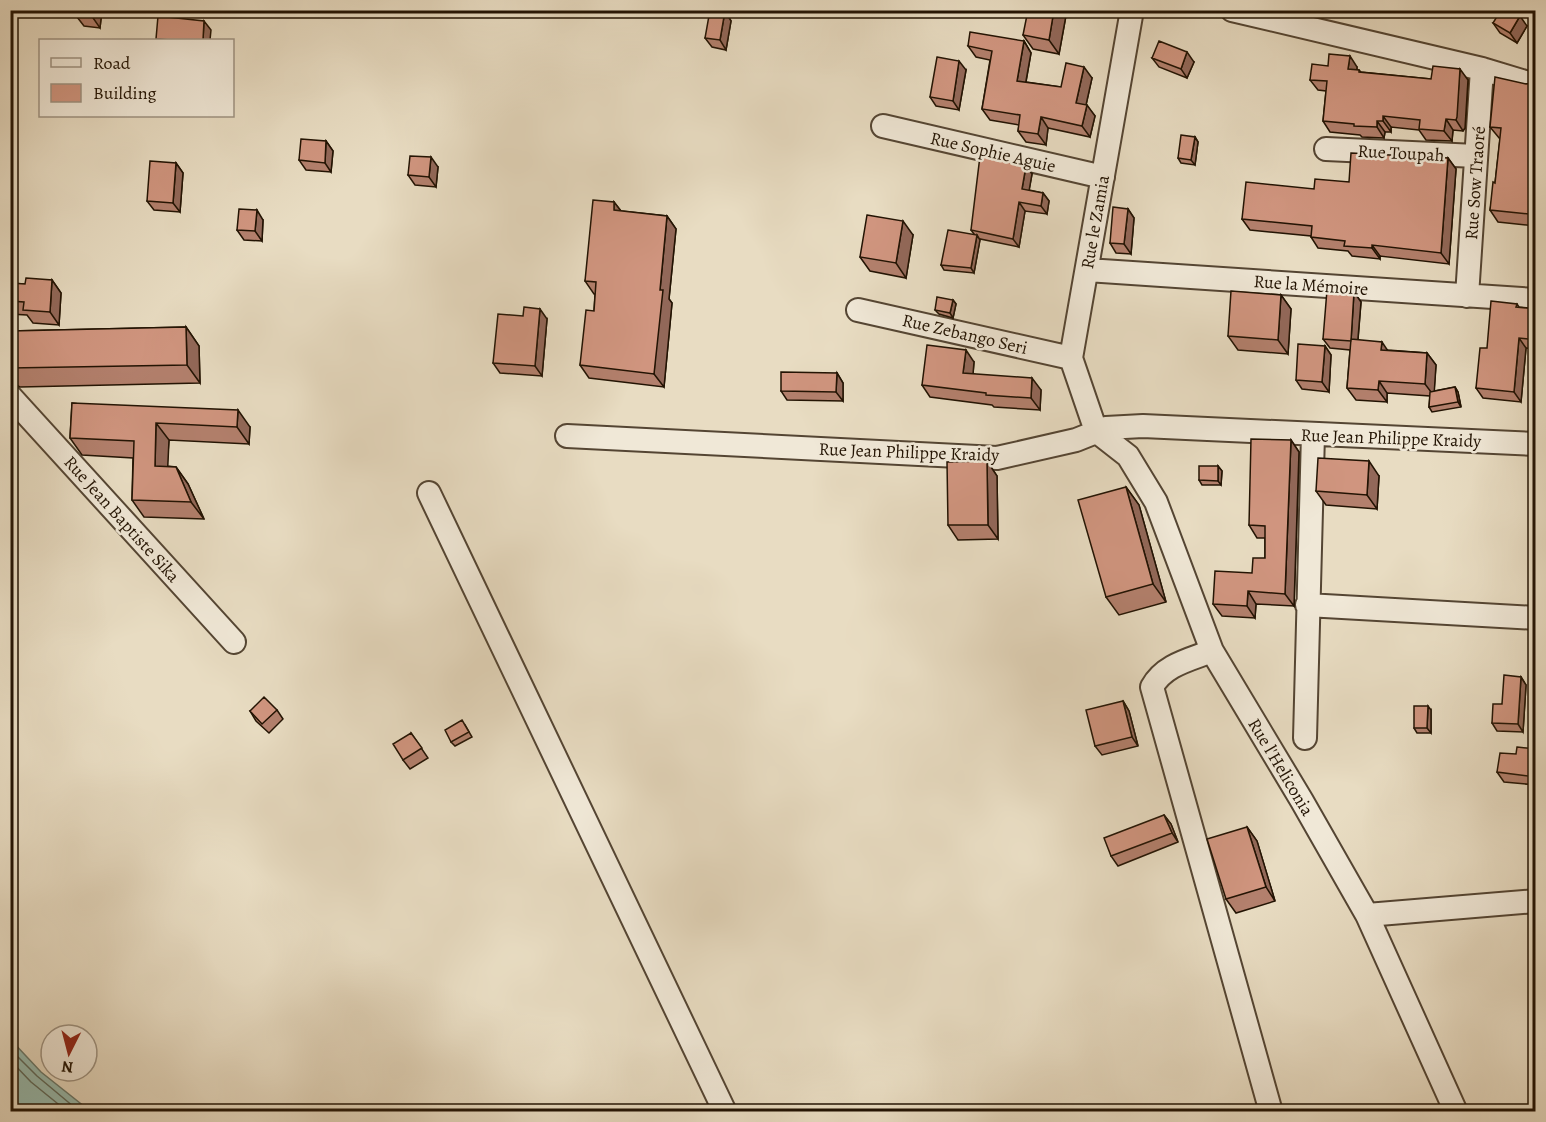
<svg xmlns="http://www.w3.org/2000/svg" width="1546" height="1122" font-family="Alegreya,serif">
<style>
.water{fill:#97bcb0;stroke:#68786b;stroke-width:1.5}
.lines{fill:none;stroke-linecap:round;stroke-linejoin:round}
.shore{stroke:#5c685a;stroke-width:1.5}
.minor-casing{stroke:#544533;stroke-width:26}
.minor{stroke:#f0e8d7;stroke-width:22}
.wall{fill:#b3806d;stroke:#221303;stroke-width:1.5}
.shaded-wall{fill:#926859;stroke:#221303;stroke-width:1.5}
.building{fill:#d0957f;stroke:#221303;stroke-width:1.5}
.labels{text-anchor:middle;stroke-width:5;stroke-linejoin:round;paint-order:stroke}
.street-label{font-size:18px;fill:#221303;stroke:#f0e8d7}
</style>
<rect width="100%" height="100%" fill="#e8dcc2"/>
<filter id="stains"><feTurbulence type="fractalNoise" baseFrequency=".00333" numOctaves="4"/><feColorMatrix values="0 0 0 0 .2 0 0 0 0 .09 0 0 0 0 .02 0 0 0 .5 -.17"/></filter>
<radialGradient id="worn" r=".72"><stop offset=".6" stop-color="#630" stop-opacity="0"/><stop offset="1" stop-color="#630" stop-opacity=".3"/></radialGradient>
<path class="water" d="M11,1040l30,32 49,39h-79z"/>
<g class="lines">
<path class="shore" d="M10,1049l27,27 43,36
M10,1060l21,22 37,30"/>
<defs>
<path id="minor" d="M1132,10l-61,348 25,73 32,25 28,46 56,149 90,150 65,114 89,197
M1232,10l250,59 43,13 11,1
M883,126l220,51
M1326,149l150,7
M1087,270l449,30
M1467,296l15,-227
M858,310l213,48
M10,396l224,246
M567,436l430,22 79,-18 30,-12 37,-2 393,18
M429,493l296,619
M1307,605l229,13
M1212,651c-23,9 -48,14 -60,36l119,425
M1305,738l8,-304
M1367,915l169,-14"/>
</defs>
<use href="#minor" class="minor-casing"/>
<use href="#minor" class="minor"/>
</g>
<path class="wall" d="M75,10h27l-2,18 -16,-2 -10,-13z
M732,10h25l-1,5z
M1067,10l-8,44 -26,-5 -10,-14z
M725,11l6,10 -5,29 -14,-3 -7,-9z
M1493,23l34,3 -10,17 -17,-10z
M1024,41l7,12 -5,29 35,5 31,-9 -6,27 9,11 -5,21 -42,-9 -2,17 -20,-3 -8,-11 1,-6 -29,-5 -8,-11 8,-49 -14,-3 -8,-11z
M1152,58l42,4 -7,16 -28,-11z
M1328,66l29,1v3h2l2,2 70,7 37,1 -3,48 -2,3 -10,-1 -1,11 -26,-1 -7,-10 -28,-3v5h-6l-1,6 -22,-1 -2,-2 -30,-3 -7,-11 3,-30 -8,-1 -8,-10z
M966,70l-7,40 -23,-4 -6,-9z
M1536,81v145l-38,-4 -8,-12 5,-27 5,-44 -10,-12 36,-43 8,-1z
M1195,137l3,5 -3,23 -14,-2 -3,-5z
M326,141l7,10 -2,21 -25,-2 -7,-10z
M1448,158l8,11 -7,95 -69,-8v3l-28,-3 -4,-5 -30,-3 -7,-11v-1l-61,-6 -8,-11 72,-30 35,-7z
M176,163l7,10 -3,39 -26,-2 -7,-9z
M438,167l-2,20 -21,-2 -7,-10z
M1032,174l-3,16 14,3 6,8 -2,13 -22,-3 -6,36 -39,-8 -6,34 -30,-3 -3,-5 33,-31 -3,-4z
M614,202l7,9 46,5 9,13 -7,70 3,4 -8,84 -75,-9 -9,-13 14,-54 1,-17h-1l-9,-13z
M1128,209l6,9 -3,36 -15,-1 -6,-10z
M263,220l-1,21 -18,-1 -7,-10z
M913,235l-7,43 -36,-7 -10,-14z
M52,280l9,13 -2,32 -26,-2 -6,-8 -17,-1v-31l15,1z
M1354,292l7,10 -3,38 30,10 39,3 9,12 -2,26 21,-4 3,5 3,15 -29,5 -3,-5 1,-11 -43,-3v9l-31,-2 -9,-12 3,-38 -20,-2 -7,-9z
M1281,295l10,14 -3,45 -50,-4 -10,-14z
M953,300l3,4 -3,14 -14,-4 -4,-4z
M1517,304l2,3 17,2v40l-10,-1 -5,54 -38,-4 -7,-10z
M547,319l-5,57 -42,-3 -7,-10z
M186,327l13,19 1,37 -180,4 -3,-2 -7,-10v-44z
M1325,346l6,9 -2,37 -27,-3 -6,-9z
M974,362l-1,12 68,16 -1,20 -46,-3 -2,-2 -62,-8 -8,-12z
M837,373l6,10v18l-56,-1 -6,-9z
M72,403l178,24 -1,17 -80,-4 -2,26 9,1 12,17 16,35 -60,-2 -12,-17 1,-42 -51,-3 -12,-17z
M1291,440l8,12 -5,154 -38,-2 -1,14 -33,-2 -9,-12 39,-31 13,-15v-20h-8l-8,-13z
M987,461l10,15 1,63 -40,1 -10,-15z
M1218,466l4,5 -1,14h-19l-3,-5z
M1379,476l-2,33 -51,-4 -10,-14z
M1126,487l13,18 27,97 -47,13 -13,-18z
M1521,677l5,8 -3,47 -26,-1 -5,-8 10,-19z
M1123,701l6,10 9,35 -36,9 -7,-9z
M277,710l6,9 -14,14 -13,-12 -6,-10z
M1431,710v23h-14l-3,-5z
M465,725l7,12 -17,9 -4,-4z
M411,733l17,25 -18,11 -7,-9z
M1536,749v36l-32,-3 -7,-10 19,-18z
M1164,815l7,9 7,18 -60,24 -7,-10z
M1247,827l10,14 18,60 -39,12 -10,-14z"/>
<path class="shaded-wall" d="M91,10h11l-2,18 -9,-13z
M1054,10h13l-8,44 -10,-14z
M725,11l6,10 -5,29 -6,-10z
M1520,16l7,10 -10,17 -7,-10z
M204,21l7,9 -1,10h-7z
M1024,41l7,12 -7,39 -7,-11z
M1187,52l7,10 -7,16 -6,-9z
M1350,56l7,11 -1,13 -8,-11z
M959,61l7,9 -7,40 -6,-9z
M1084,67l8,11 -8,36 -8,-11z
M1460,69l8,11 -3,48 -2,3 -7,-11z
M1087,105l8,11 -5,21 -8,-11z
M1383,116l8,11v5l-8,-11z
M1536,116v107l-7,-9z
M1041,117l7,11 -2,17 -8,-11z
M1446,119l7,11 -1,11 -8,-10z
M1377,121l8,11 -1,6 -7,-11z
M1195,137l3,5 -3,23 -4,-5z
M326,141l7,10 -2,21 -6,-9z
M431,157l7,10 -2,20 -7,-10z
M1448,158l8,11 -7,95 -8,-11z
M176,163l7,10 -3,39 -7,-9z
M1026,166l6,8 -4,23 -6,-8z
M1043,193l6,8 -2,13 -6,-8z
M614,202l10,13 -10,-5z
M1019,202l6,9 -6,36 -6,-8z
M1128,209l6,9 -3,36 -7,-10z
M257,210l6,10 -1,21 -7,-10z
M667,216l9,13 -7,70 3,4 -8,84 -10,-13 6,-84z
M903,221l10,14 -7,43 -10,-15z
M977,235l3,5 -6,33 -3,-5z
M1372,245l8,11v3l-8,-11z
M52,280l9,13 -2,32 -9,-13z
M1354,292l7,10 -4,48 -6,-9z
M1281,295l10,14 -3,45 -10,-14z
M953,300l3,4 -3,14 -3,-5z
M540,309l7,10 -5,57 -7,-10z
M186,327l13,19 1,37 -13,-18z
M1519,338l7,10 -5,54 -7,-10z
M1382,342l8,12 -9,-4z
M1325,346l6,9 -2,37 -7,-10z
M966,350l8,12 -2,24 -9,-13z
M1427,353l9,12 -2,31 -9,-12z
M837,373l6,10v18l-7,-9z
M1032,378l9,12 -1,20 -9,-12z
M1379,381l8,12v9l-9,-12z
M1455,387l3,5 3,15 -3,-5z
M238,410l12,17 -1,17 -12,-17z
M156,423l13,17 -2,43 -12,-17z
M1291,440l8,12 -5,154 -9,-12z
M987,461l10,15 1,63 -10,-14z
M1369,461l10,15 -2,33 -10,-14z
M1218,466l4,5 -1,14 -3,-4z
M176,467l12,17 16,35 -13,-17z
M1126,487l13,18 27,97 -13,-18z
M1248,591l8,13 -1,14 -8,-12z
M1521,677l5,8 -3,47 -5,-8z
M1123,701l6,10 9,35 -6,-9z
M1428,706l3,4v23l-4,-5z
M1164,815l7,9 7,18 -6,-9z
M1247,827l10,14 18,60 -9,-14z"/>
<path class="building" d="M75,10h16v5l-17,-2z
M710,10l15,1 -5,29 -15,-2z
M1028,10h26l-5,30 -26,-5z
M1501,10h9l10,6 -10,17 -17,-10z
M158,16l46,5 -1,19h-32l-15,-1z
M970,32l54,9 -7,40 44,6 5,-24 18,4 -8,36 11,2 -5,21 -41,-9 -3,17 -20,-3 2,-16 -38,-6 10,-58 -24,-5z
M1159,41l28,11 -6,17 -29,-11z
M1329,54l21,2 -2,13 11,1v2l72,7 2,-13 27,3 -3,48 -1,3 -10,-1 -2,12 -25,-2 1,-9 -37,-4v5h-6v6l-23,-1v-2l-31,-3 4,-40 -17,-1 2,-16 16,2z
M937,57l22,4 -6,40 -23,-4z
M1495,77l31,7 8,-1 2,-2v35l-5,70 1,1 -3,27 -39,-4 3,-28 2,1 6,-55 -11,-1z
M1181,135l14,2 -4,23 -13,-2z
M301,139l25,2 -1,22 -26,-3z
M1351,153l97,5 -7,95 -69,-8v3l-28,-2 1,-5 -34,-4 1,-11 -70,-7 4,-37 68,7 1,-10 34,3z
M410,156l21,1 -2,20 -21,-2z
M980,156l46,10 -4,23 21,4 -2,13 -22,-4 -6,37 -42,-9z
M150,161l26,2 -3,40 -26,-2z
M593,200l21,2v8l53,6 -7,74h3l-9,84 -74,-9 6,-55 8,1 2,-29 -11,-1z
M1113,207l15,2 -4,35 -14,-1z
M239,209l18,1 -2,21 -18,-1z
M867,215l36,6 -7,42 -36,-6z
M948,230l29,5 -6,33 -30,-3z
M26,278l26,2 -2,32 -27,-2 1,-8 -14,-1v-18l15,1z
M1327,290l27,2 -3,49 -28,-2z
M1231,291l50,4 -3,45 -50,-4z
M937,297l16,3 -3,13 -15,-3z
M1491,301l26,3 -1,3 20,2v31l-17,-2 -5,54 -38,-4 4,-40h7z
M524,307l16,2 -5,57 -42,-3 5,-49 25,2z
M186,327l1,38 -177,3v-37z
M1351,339l31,3 -1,8 46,3 -2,31 -46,-3 -1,9 -31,-2z
M1298,344l27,2 -3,36 -26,-2z
M927,345l39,5 -3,23 69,5 -1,20 -45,-3v-2l-64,-8z
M781,372l56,1 -1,19 -55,-1z
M1455,387l3,15 -29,5 1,-15z
M72,403l166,7 -1,17 -81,-4 -1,43 21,1 15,35 -59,-2 2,-59 -64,-3z
M1251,439l40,1 -6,154 -37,-3 -1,15 -34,-2 2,-33 37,2 1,-15h12v-32l-16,-1z
M1318,458l51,3 -2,34 -51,-4z
M987,461l1,64h-40l-1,-63z
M1199,466h19v15l-19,-1z
M1126,487l27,97 -47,13 -28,-97z
M1504,675l17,2 -3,47 -26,-1 1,-19h9z
M264,697l13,13 -15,14 -12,-13z
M1123,701l9,36 -37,9 -9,-36z
M1414,706h14l-1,22h-13z
M462,720l7,12 -18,10 -6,-12z
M411,733l11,15 -19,12 -10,-16z
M1517,747l19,2v28l-39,-5 3,-19 16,1z
M1164,815l8,18 -61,23 -7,-18z
M1247,827l19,60 -40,12 -19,-60z"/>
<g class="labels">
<g class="street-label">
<text transform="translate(993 152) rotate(13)" y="6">Rue Sophie Aguie</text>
<text transform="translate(1401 153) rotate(3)" y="6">Rue Toupah</text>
<text transform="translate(1475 183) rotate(-86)" y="6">Rue Sow Traoré</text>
<text transform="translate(1095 222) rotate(-80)" y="6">Rue le Zamia</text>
<text transform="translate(1311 285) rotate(4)" y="6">Rue la Mémoire</text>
<text transform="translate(965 334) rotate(13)" y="6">Rue Zebango Seri</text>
<text transform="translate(1391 438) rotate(2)" y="6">Rue Jean Philippe Kraidy</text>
<text transform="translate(909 452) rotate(2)" y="6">Rue Jean Philippe Kraidy</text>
<text transform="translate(122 519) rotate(48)" y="6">Rue Jean Baptiste Sika</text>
<text transform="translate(1281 767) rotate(59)" y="6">Rue l'Heliconia</text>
</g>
</g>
<rect width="1546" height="1122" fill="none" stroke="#e8dcc2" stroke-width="36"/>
<rect x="12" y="12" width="1522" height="1098" fill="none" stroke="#221303" stroke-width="3"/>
<rect x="18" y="18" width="1510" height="1086" fill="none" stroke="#221303" stroke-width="1.5"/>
<rect x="39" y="39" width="195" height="78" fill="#f0e8d7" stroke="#9e9382" stroke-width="1.5"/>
<rect x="51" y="58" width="30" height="9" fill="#f0e8d7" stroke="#9e9382" stroke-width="1.5"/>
<text x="93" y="69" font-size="18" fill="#221303">Road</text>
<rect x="51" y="84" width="30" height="18" fill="#d0957f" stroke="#9e9382" stroke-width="1.5"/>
<text x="93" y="99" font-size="18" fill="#221303">Building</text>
<g transform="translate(69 1053) rotate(186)"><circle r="28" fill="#f0e8d7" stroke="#9e9382" stroke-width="1.5"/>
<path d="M0-4.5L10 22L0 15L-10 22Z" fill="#8f2418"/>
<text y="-9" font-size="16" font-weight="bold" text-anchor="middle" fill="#221303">N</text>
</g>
<rect width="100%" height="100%" filter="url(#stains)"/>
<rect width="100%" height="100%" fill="url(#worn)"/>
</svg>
